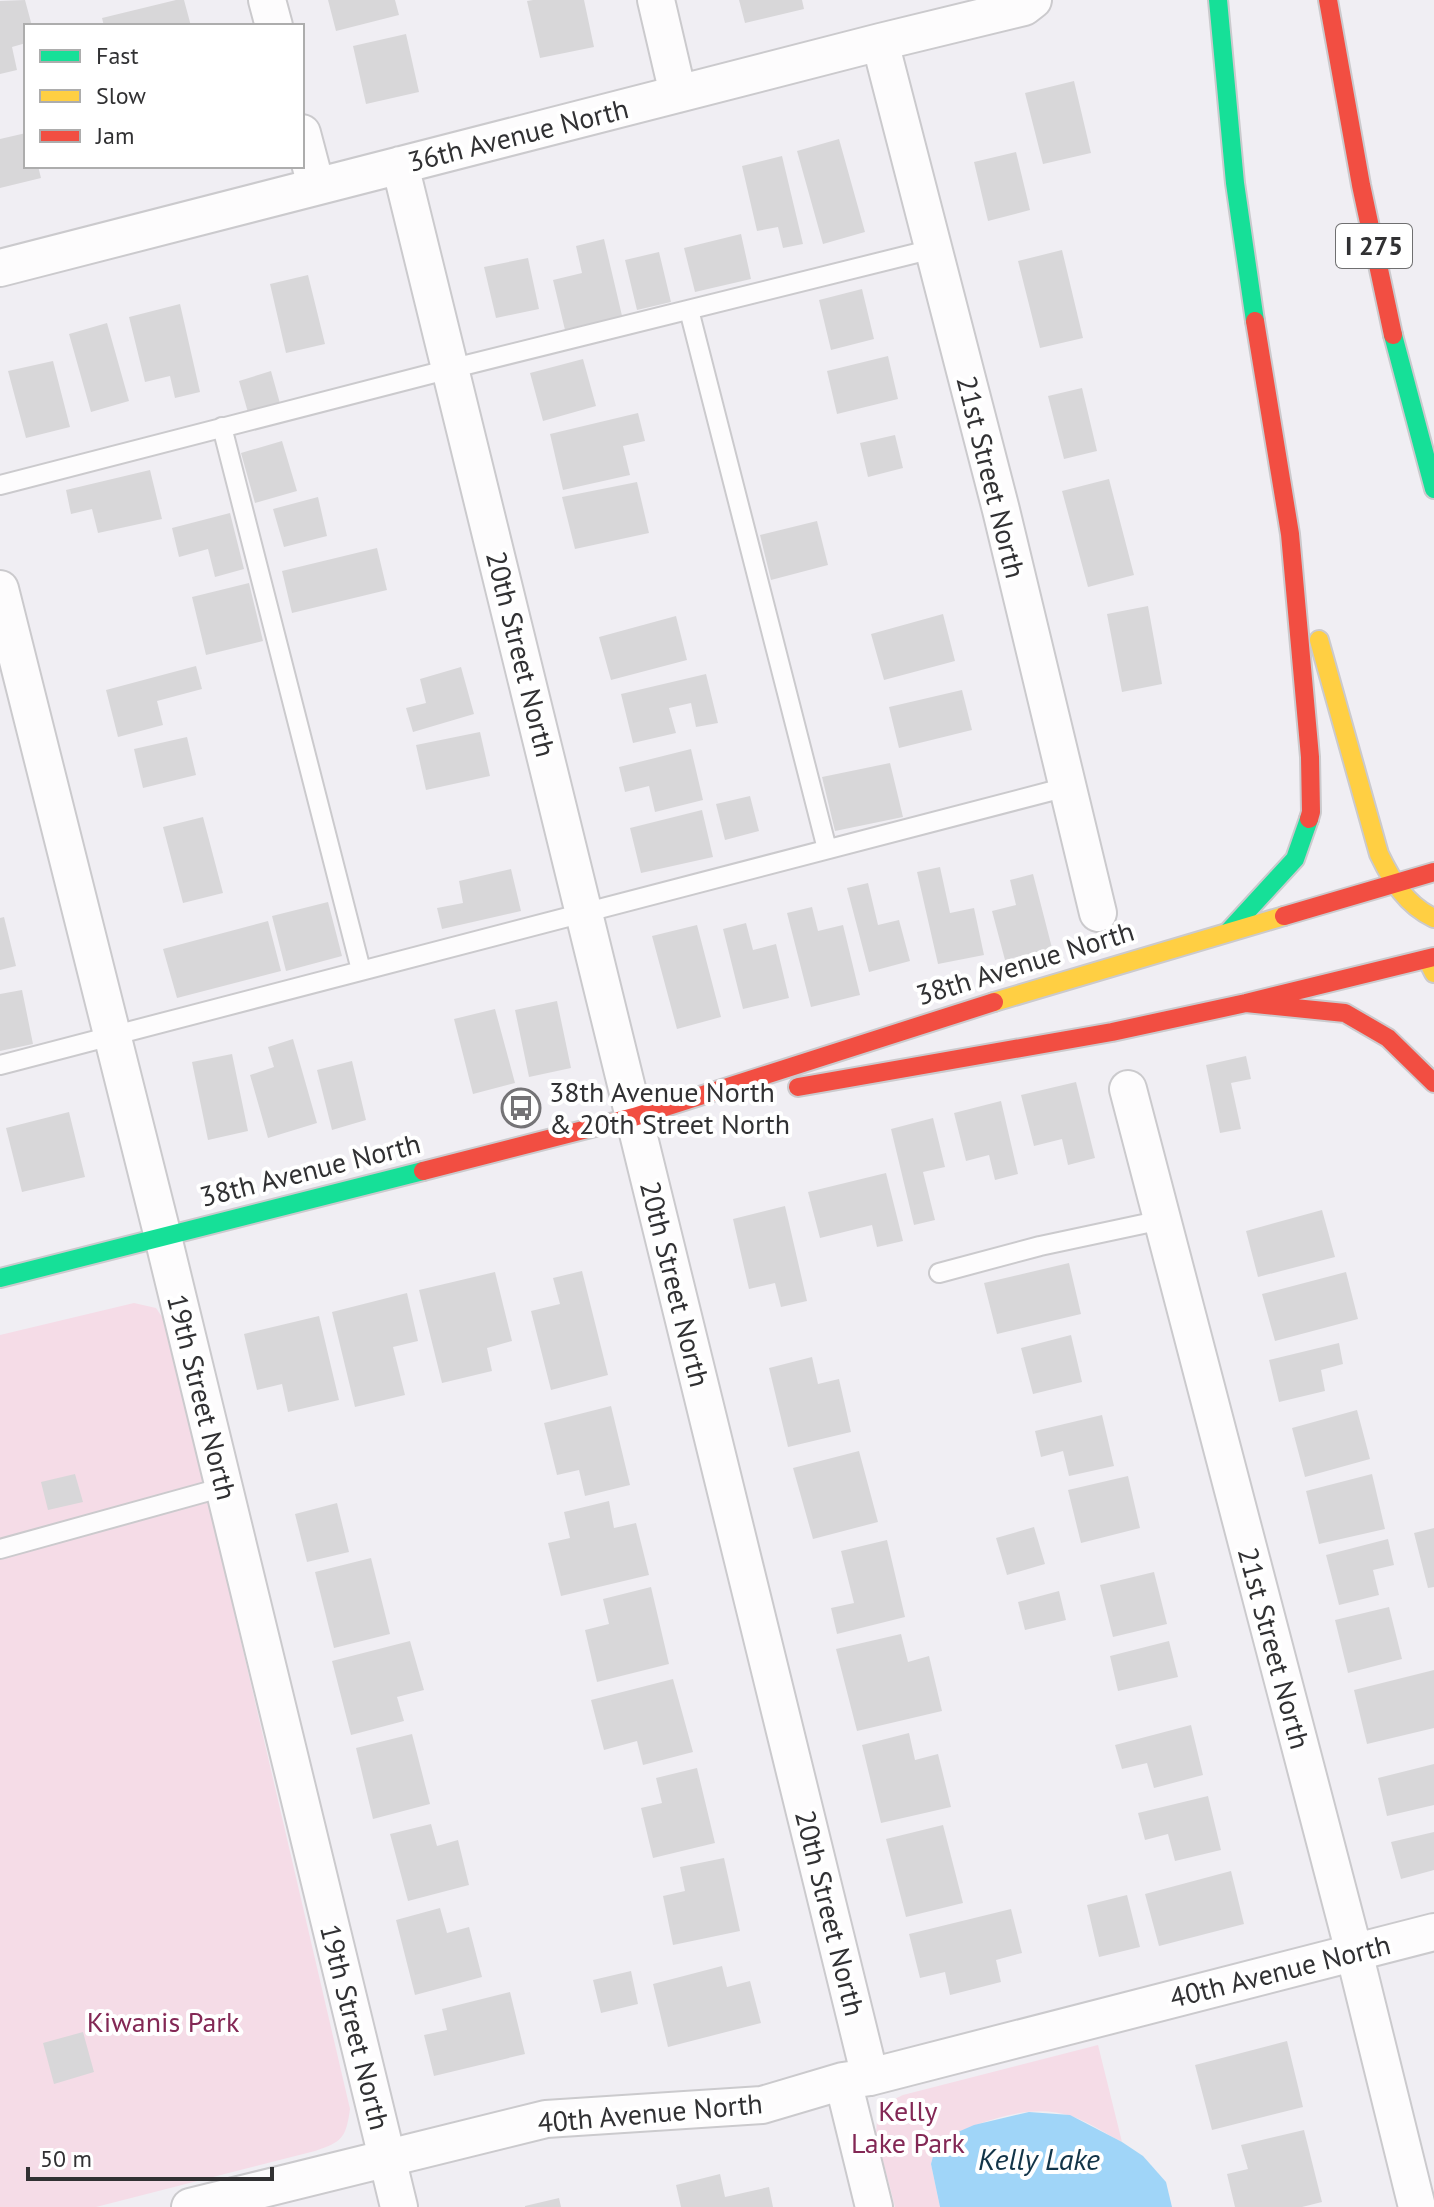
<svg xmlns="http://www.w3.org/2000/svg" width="1434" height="2207" font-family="'PT Sans',sans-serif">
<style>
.green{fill:#f5dce7}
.water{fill:#a0d5f8}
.building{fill:#d8d7d9}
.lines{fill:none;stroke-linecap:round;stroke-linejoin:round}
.lane-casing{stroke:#cbcacd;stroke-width:22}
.street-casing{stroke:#cbcacd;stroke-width:40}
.fast-casing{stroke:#cbcacd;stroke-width:22}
.slow-casing{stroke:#cbcacd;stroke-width:22}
.jam-casing{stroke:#cbcacd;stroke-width:22}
.lane{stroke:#fdfcfd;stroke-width:18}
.street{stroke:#fdfcfd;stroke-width:36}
.fast{stroke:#16e098;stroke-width:18}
.slow{stroke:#ffcf43;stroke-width:18}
.jam{stroke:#f24e42;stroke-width:18}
.labels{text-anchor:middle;stroke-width:8;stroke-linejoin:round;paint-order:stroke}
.shield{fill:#fff;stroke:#6f6f70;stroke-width:2}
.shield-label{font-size:26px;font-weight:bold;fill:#313133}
.street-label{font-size:28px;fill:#313133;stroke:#fff}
.poi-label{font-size:28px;fill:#313133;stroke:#fff;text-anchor:start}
.park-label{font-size:28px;fill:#832855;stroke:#fff}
.water-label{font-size:30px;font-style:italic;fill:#123448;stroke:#fff}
</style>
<rect width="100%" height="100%" fill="#f0eef3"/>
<path class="green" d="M134,1303l22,5 11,16 183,785c-4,29 -8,33 -35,42l-219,56h-96v-872z
M1098,2045l24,97c-16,-8 -33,-20 -51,-26 -43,-15 -95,8 -134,25l-6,23 9,43h-45l-19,-73 2,-27 25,-12z"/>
<path class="water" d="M1029,2112l41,3 52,27 21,14 23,26 6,25h-232l-9,-43 6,-23 37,-16z"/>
<path class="building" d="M25,0l7,26h-6v17l-14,4 5,23 -17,4v-73z
M176,0h8l7,26h-87l-2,-8z
M328,0h67l4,15 -63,16z
M533,0h51l10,47 -54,11 -13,-57z
M739,0h63l2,9 -59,14z
M406,34l13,58 -53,12 -13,-58z
M1074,81l17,72 -48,11 -18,-71z
M26,133v33h12l3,12 -41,10v-49z
M839,139l26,93 -42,12 -26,-93z
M1016,152l14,58 -42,11 -14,-59z
M782,156l21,88 -20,4 -5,-21 -21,4 -15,-65z
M741,234l10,45 -56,13 -11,-44z
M604,239l19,81 -57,14 -13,-54 29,-7 -6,-27z
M1062,250l21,88 -43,10 -22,-87z
M659,252l12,50 -34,8 -12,-50z
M528,258l11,51 -43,9 -12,-51z
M308,275l17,69 -39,9 -16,-69z
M862,289l12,50 -43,11 -12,-50z
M180,304l20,88 -25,6 -5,-22 -25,6 -16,-65z
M107,323l22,78 -38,11 -22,-78z
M888,356l10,43 -61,15 -10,-43z
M583,359l13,47 -53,15 -13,-48z
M53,361l17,66 -44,11 -18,-67z
M271,371l10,36 -32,9 -10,-35z
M1082,388l15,63 -33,8 -16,-63z
M638,413l7,28 -22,5 7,29 -67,15 -13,-56z
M895,435l8,33 -35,9 -8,-34z
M282,441l15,50 -42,12 -14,-50z
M150,470l12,49 -64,14 -6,-24 -21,5 -5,-24z
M1109,479l25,96 -46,12 -26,-96z
M637,482l12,51 -74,16 -13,-52z
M318,497l9,39 -43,11 -11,-38z
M230,513l14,56 -29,8 -7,-28 -29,8 -7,-29z
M817,521l11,44 -57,15 -11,-45z
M377,548l10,42 -95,23 -10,-42z
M249,583l14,58 -57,14 -14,-58z
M1148,606l14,78 -40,8 -15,-78z
M943,614l12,47 -71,19 -13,-46z
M676,616l11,44 -76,20 -12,-43z
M196,666l6,23 -45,12 6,24 -45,12 -12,-47z
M461,667l13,47 -61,18 -7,-24 20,-5 -6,-24z
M706,674l12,49 -22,4 -5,-24 -22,5 7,25 -43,10 -12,-49z
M962,690l10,40 -73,18 -10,-41z
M480,732l10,44 -64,14 -10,-45z
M187,737l9,38 -53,13 -9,-39z
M691,749l12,51 -48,12 -6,-26 -24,6 -6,-25z
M890,763l13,54 -68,14 -13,-54z
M750,796l9,35 -34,9 -9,-36z
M702,810l11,47 -72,16 -11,-45z
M203,817l20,76 -40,10 -20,-76z
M940,867l10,46 24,-5 10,47 -46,9 -21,-92z
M511,869l10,42 -79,18 -5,-21 26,-5 -4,-22z
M1033,874l19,74 -47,12 -13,-49 24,-6 -6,-25z
M868,883l10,42 21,-5 11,41 -41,11 -22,-84z
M328,902l14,54 -56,15 -14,-55z
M812,907l6,24 25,-6 17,70 -49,12 -24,-94z
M4,917l12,49 -16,4v-52z
M268,921l13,50 -104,27 -14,-49z
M746,923l7,27 23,-6 13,54 -46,11 -20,-80z
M697,925l24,92 -44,12 -25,-93z
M22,990l11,54 -33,7v-57z
M557,1001l14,67 -42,9 -14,-67z
M495,1009l20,74 -42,11 -19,-75z
M293,1039l24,84 -49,15 -18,-63 24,-8 -6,-20z
M232,1054l16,77 -40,9 -16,-78z
M1246,1056l5,23 -20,4 10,46 -21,4 -14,-68z
M352,1061l14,59 -34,10 -15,-60z
M1076,1082l19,76 -27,7 -6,-26 -28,7 -13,-51z
M1001,1101l17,73 -23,6 -6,-25 -23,6 -12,-48z
M69,1112l16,65 -63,15 -16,-64z
M933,1118l12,49 -22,5 12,48 -21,5 -23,-96z
M886,1173l17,68 -26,6 -5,-22 -52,13 -12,-46z
M785,1206l22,95 -26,6 -6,-24 -26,6 -16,-70z
M1322,1210l13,47 -77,20 -12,-46z
M1069,1263l12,51 -84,20 -13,-51z
M582,1271l26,104 -57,15 -20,-79 29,-7 -7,-26z
M495,1272l17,69 -25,7 5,23 -50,12 -23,-93z
M1346,1272l12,47 -83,22 -13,-47z
M407,1293l11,48 -25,6 12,48 -50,12 -23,-95z
M319,1316l20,84 -51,12 -6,-28 -25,6 -13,-56z
M1071,1335l11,47 -49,12 -12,-46z
M1339,1343l4,21 -22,6 4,21 -46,11 -10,-42z
M812,1357l6,27 21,-5 12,53 -63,15 -19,-79z
M611,1406l19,79 -45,11 -6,-26 -22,5 -13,-52z
M1357,1410l13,49 -65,18 -13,-49z
M1102,1415l12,51 -45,10 -6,-25 -22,6 -6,-26z
M859,1451l19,71 -65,17 -20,-71z
M75,1474l8,28 -35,8 -7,-28z
M1372,1474l13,55 -66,15 -13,-53z
M1128,1476l12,52 -59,15 -13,-53z
M609,1501l5,27 22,-5 13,52 -88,21 -13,-53 22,-5 -6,-26z
M337,1503l12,49 -42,10 -12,-48z
M1034,1527l11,37 -38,11 -11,-37z
M1434,1528v59l-6,1 -14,-55z
M1388,1539l6,26 -21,5 6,25 -40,10 -13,-50z
M887,1540l18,77 -68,17 -6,-26 23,-5 -13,-52z
M371,1558l19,76 -56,14 -19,-76z
M1154,1572l13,52 -54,13 -13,-52z
M651,1587l18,77 -72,18 -12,-52 24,-6 -6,-25z
M1059,1591l7,29 -41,10 -7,-28z
M1389,1607l13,52 -54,14 -13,-53z
M901,1634l7,28 21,-6 13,55 -85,20 -21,-82z
M410,1641l14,49 -27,7 7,24 -53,14 -19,-74z
M1169,1641l9,36 -60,14 -8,-35z
M1434,1670v58l-67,16 -13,-54z
M673,1679l20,73 -50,13 -6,-24 -33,9 -13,-50z
M1191,1725l12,50 -49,13 -7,-25 -25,6 -7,-24z
M909,1733l6,27 23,-6 13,53 -70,16 -19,-78z
M412,1734l18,70 -57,15 -17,-71z
M1434,1764v41l-47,11 -9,-38z
M697,1768l18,75 -62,15 -12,-50 21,-5 -6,-25z
M1208,1796l13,54 -46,11 -7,-27 -23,6 -7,-27z
M431,1824l6,22 21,-6 11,45 -61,16 -18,-67z
M943,1825l20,78 -57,14 -20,-78z
M1434,1832v38l-33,9 -10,-37z
M724,1858l16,73 -67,14 -10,-49 22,-5 -5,-24z
M1231,1871l13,53 -85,22 -14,-52z
M1127,1895l13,52 -41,10 -12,-52z
M440,1908l7,25 22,-6 13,50 -67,18 -19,-75z
M1011,1909l11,44 -26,7 5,22 -51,13 -5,-23 -25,6 -11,-44z
M722,1966l5,21 23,-6 11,42 -93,24 -15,-63z
M631,1971l7,33 -37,9 -8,-33z
M510,1992l15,62 -91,22 -10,-41 23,-5 -5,-21z
M83,2032l11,40 -40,12 -11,-41z
M1287,2041l16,66 -91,23 -17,-65z
M1304,2130l18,72 -20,5h-67l-8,-33 21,-5 -7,-24z
M720,2174l5,23 44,-10 4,20h-92l-5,-22z
M559,2198l2,9h-36v-1z"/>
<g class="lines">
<defs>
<path id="lane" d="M689,310l138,539
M222,427l139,543
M0,485l450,-116 483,-120
M0,1065l1067,-278
M939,1273l101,-27 122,-26
M0,1549l224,-62"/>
<path id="street" d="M267,0l7,26
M656,0l22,94
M880,42l121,468 97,403
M302,133l14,53
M400,165l470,1912
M0,268l880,-226 144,-35 9,-7
M0,589l163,648 236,970
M1128,1089l226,863 63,255
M843,2081l31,126
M190,2207l356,-88 216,-14 81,-24 27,-4 564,-145"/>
<path id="fast" d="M1218,0l17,183 20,138
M1393,335l41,154
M1228,932l67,-73 14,-40
M0,1278l423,-107"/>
<path id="slow" d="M1319,640l60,214c13,27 27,51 55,64
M1427,959l7,14
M994,1002l290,-86"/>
<path id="jam" d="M1328,0l33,185 32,150
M1255,321l35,213 20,223 1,55 -2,7
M1284,916l150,-44
M1246,1003l99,10 43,25 46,45
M798,1087l314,-55 134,-29 188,-46
M423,1171l211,-54 360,-115"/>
</defs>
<use href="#lane" class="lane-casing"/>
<use href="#street" class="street-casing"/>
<use href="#fast" class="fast-casing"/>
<use href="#slow" class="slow-casing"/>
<use href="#jam" class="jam-casing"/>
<use href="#lane" class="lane"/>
<use href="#street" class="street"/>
<use href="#fast" class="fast"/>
<use href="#slow" class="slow"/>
<use href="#jam" class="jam"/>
</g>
<defs>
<symbol id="bus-ring" viewBox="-11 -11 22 22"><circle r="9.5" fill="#fff" stroke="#747376" stroke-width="1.5"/><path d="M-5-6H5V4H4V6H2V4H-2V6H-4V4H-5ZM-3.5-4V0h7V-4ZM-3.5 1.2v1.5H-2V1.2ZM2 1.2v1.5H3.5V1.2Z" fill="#747376"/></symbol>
</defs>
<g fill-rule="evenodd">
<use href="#bus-ring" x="499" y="1086" width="44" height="44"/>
</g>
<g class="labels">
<rect class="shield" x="1336" y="224" width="76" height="44" rx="6"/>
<g class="shield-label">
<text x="1374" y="255">I 275</text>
</g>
<g class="street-label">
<text transform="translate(518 135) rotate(-14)" y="10">36th Avenue North</text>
<text transform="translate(991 477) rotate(76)" y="10">21st Street North</text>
<text transform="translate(521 654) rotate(76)" y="10">20th Street North</text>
<text transform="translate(1025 963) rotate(-17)" y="10">38th Avenue North</text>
<text transform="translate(310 1170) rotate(-14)" y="10">38th Avenue North</text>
<text transform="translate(675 1284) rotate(76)" y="10">20th Street North</text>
<text transform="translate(202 1397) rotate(76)" y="10">19th Street North</text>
<text transform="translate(1274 1648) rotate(75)" y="10">21st Street North</text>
<text transform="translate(830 1913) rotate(76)" y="10">20th Street North</text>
<text transform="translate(1280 1971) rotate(-14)" y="10">40th Avenue North</text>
<text transform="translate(355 2027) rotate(76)" y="10">19th Street North</text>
<text transform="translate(650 2113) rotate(-5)" y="10">40th Avenue North</text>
</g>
<g class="poi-label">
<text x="549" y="1102">38th Avenue North<tspan x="549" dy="32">&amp; 20th Street North</tspan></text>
</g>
<g class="park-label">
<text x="163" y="2032">Kiwanis Park</text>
<text x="908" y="2121">Kelly<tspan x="908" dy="32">Lake Park</tspan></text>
</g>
<g class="water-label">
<text x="1039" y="2170">Kelly Lake</text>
</g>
</g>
<rect x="24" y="24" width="280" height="144" fill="#ffffff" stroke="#adadad" stroke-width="2"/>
<rect x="40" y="50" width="40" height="12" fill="#16e098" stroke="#adadad" stroke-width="2"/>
<text x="96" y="64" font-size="24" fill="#313133">Fast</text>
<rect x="40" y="90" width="40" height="12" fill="#ffcf43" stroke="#adadad" stroke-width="2"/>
<text x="96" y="104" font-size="24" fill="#313133">Slow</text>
<rect x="40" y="130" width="40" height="12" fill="#f24e42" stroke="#adadad" stroke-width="2"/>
<text x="96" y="144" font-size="24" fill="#313133">Jam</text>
<path d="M28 2167v12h244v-12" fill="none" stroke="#313133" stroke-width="4"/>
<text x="40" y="2167" font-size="24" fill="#313133" stroke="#ffffff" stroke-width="6" paint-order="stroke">50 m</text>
</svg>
